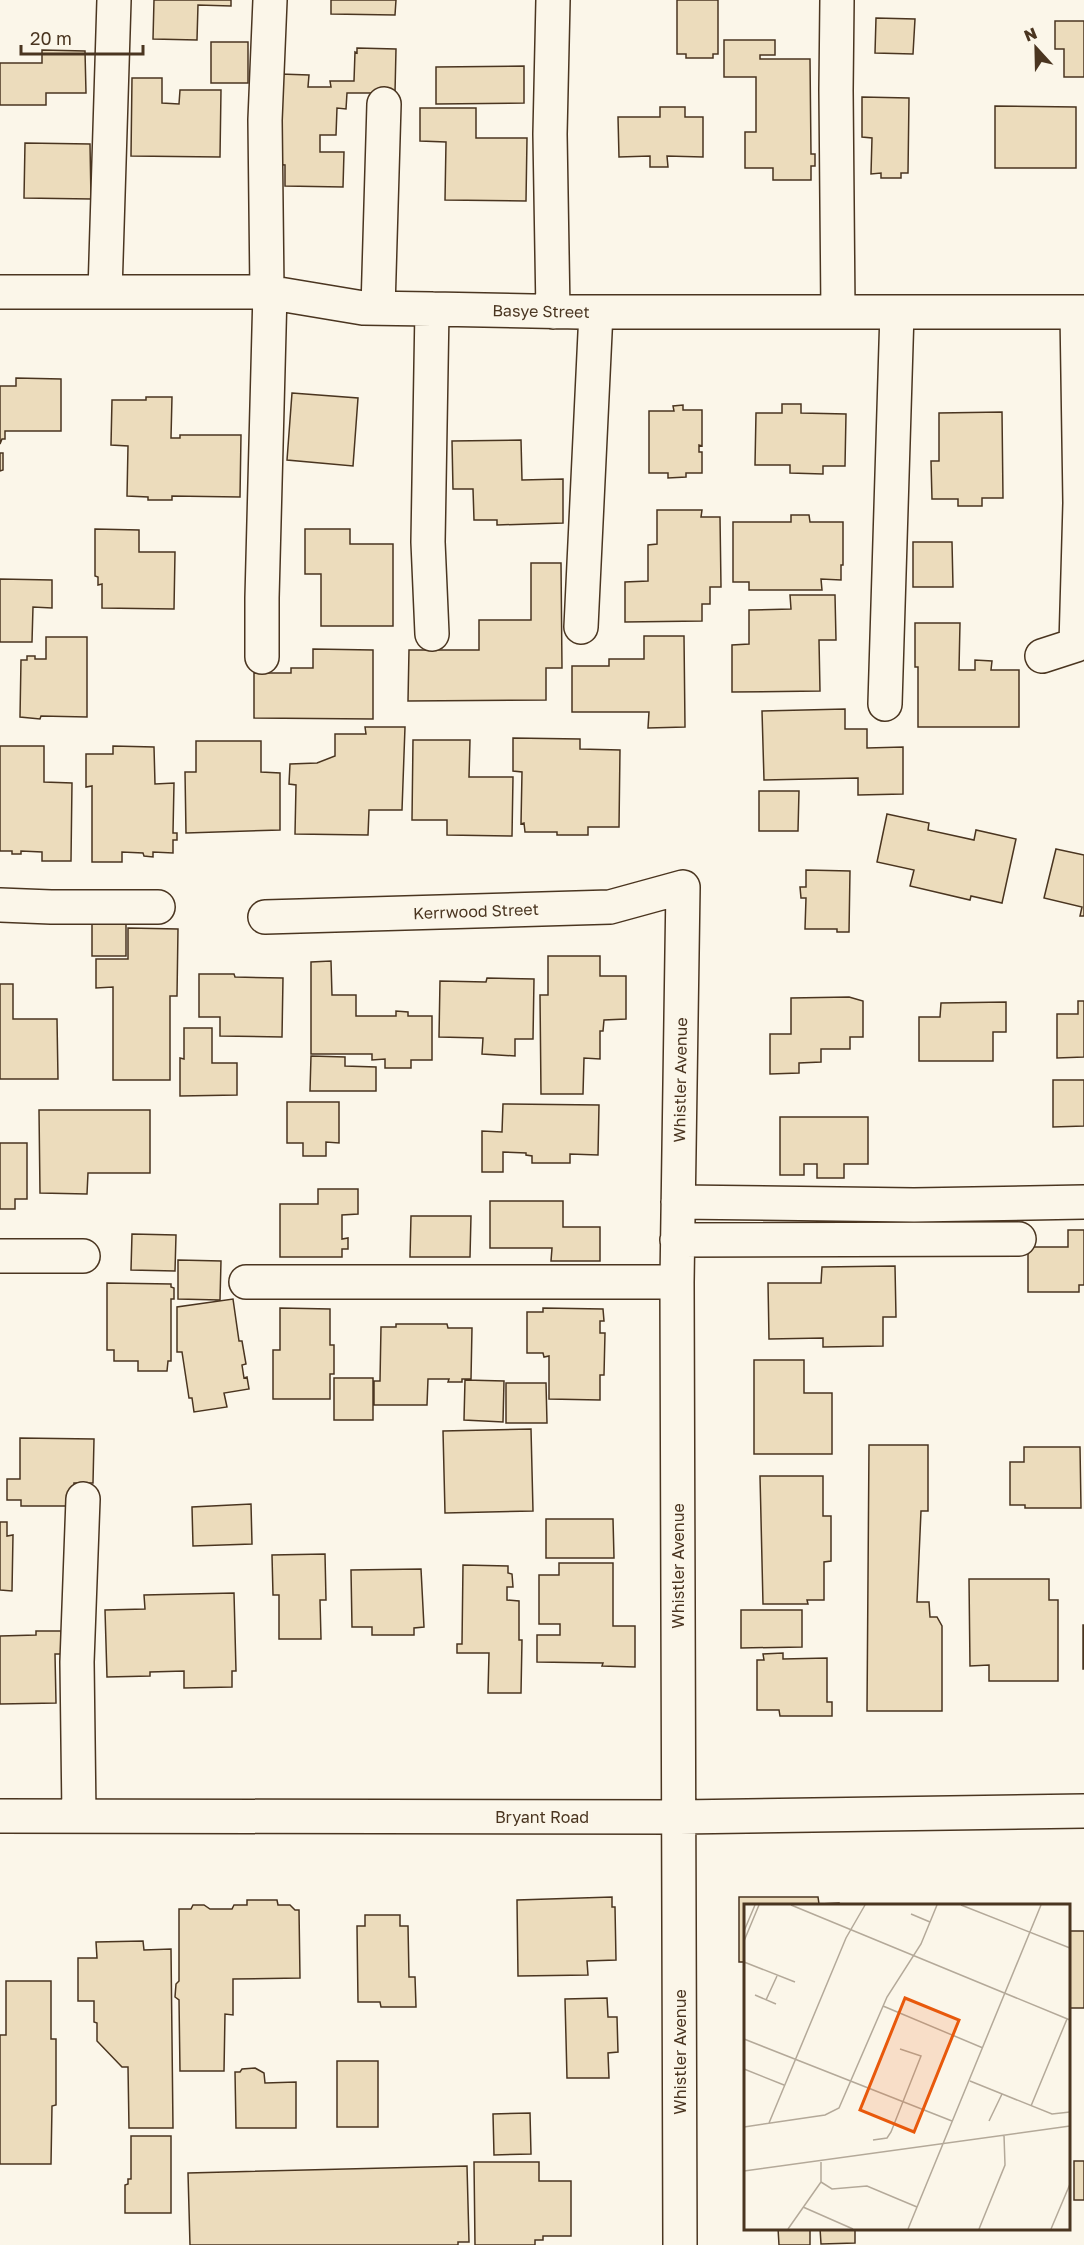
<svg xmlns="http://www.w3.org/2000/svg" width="1084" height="2245" font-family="'Golos Text',sans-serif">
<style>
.building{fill:#ecdcbc;stroke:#4a3520;stroke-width:1.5}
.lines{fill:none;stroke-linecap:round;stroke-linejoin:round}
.minor-casing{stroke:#4a3520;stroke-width:36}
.minor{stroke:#fbf6e9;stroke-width:33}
.labels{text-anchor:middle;stroke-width:4.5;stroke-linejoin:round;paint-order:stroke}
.street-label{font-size:16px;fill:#4a3520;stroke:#fbf6e9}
.inset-road{fill:none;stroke:#b4a999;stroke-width:1.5}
.view{fill:#e8590c;fill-opacity:0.15;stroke:#e8590c;stroke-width:3}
.inset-edge{fill:none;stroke:#4a3520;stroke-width:3}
</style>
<rect width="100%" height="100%" fill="#fbf6e9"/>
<path class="building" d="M154,0h77v6l-33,-1 -1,35 -44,-1z
M331,0h65l-1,15 -64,-1z
M677,0h41v54h-5v4h-27v-4h-9z
M876,18l39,1 -2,35 -38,-1z
M1055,21h29v56h-20v-28h-9z
M724,40h51v15h-15v4h50l1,95h4v12h-4v14h-38v-12h-28v-36h11v-55h-32z
M211,42h37v41h-37z
M357,48l39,1 -1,44h-48l-1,16 -9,-1 -1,27h-16v17h24l-1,35 -58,-1v-21l-12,-1 7,-90 29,1 -1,12h23l-1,-6h24l1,-29 2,1z
M42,50l43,1 1,42h-40v12h-46v-42h42z
M524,66v37l-88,1v-37z
M132,78h30v25l17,1 1,-14h41l-1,67 -89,-1z
M862,97l47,1 -1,75h-7v5h-20v-5l-10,1 1,-36 -10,-1z
M995,106l81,1v61h-81z
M660,107h25v10h18v40l-36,-1 1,11h-18v-11l-31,1 -1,-40h42z
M420,108h56v30h51l-1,63 -81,-1 1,-58 -26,-1z
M25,143l65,1 1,55 -67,-1z
M16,378l45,1v52h-56v8h-3l-2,5v-58h16z
M292,393l66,5 -5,68 -66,-6z
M146,397h26l-1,41h9v-3h61l-1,62 -68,-1v4h-24v-3l-21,-1 1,-50 -17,-1 1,-45h34z
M782,404h19v9l45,1 -1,52h-22v8l-33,-1v-8h-35l1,-52h26z
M683,405v5h19v36l-3,-1v7h3v21h-16v4l-18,1v-5h-19v-62h25l-1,-5z
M1002,412l1,86h-21v8h-24v-7h-26l-1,-38h8v-48z
M521,440l1,40 41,-1v44l-66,2v-5h-23l-1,-31h-20l-1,-48z
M0,453h3v17l-3,1z
M657,510h45l-1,7h19l1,70h-11v17h-8v17l-77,1v-40l23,-1v-36l9,-1z
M791,515h18l1,7h33v43h-2v15l-20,-1 1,11h-73v-8h-16v-60h58z
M95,529l44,1v22h36l-1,57 -72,-1v-24l-4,1v-8l-3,-1z
M305,529h45v15h43v82h-72v-52h-16z
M913,542h39l1,45h-40z
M531,563h30l1,105h-16v32l-138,1 1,-51h70v-30h52z
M0,579l52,1v28l-19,-1 -1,35h-32z
M790,595h45l1,45h-17l1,51 -88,1v-47l17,-1v-34l42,-1z
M915,623h45l-1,47h16v-10l17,1 -1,9h28v57h-101v-60h-3z
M644,636h40l1,91 -37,1 1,-16h-77v-46h37v-7h35z
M46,637h41v80l-46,-1 -1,3 -20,-2 1,-57h6v-4h8v3h11z
M313,649l60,1v69l-119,-1v-45h37v-5h22z
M845,709v20h22v19l36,-1v47l-45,1v-17l-94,2 -2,-69z
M365,727h40l-3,83h-33l-1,25 -73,-1 1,-49 -7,-1 1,-20 27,-1 18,-7v-22h31z
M513,738l67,1v10l40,1 -1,77h-31v8h-31v-3h-32l-1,-9 -3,1 1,-52 -9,-1z
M413,740h57l-1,37h44l-1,59 -65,-1v-15h-35z
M196,741h65v31l19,1v57l-94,3 -1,-61h11z
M0,746h44v36l28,1 -1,78h-29v-9l-21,-1v3h-9v-3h-12z
M113,746l41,1 1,37 19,-1 -1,50h4v7h-4v13l-20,-1v5l-9,-1 -1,-3 -21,-1v10h-30v-76l-6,1v-33h27z
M759,791h40l-1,40h-39z
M887,814l42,9 -1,7 46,10 2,-10 40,9 -14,64 -31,-7 -1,4 -60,-14 4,-16 -37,-8z
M1056,849l28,6v61h-4l2,-9 -38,-9z
M806,870l44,1 -1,61h-12v-3h-32l1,-31h-5l-1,-11h6z
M92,923h34v33h-34z
M128,928l50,1 -1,67h-7v84h-57v-93l-17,1v-29h32z
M548,956h52v20h26v43l-22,1 -1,11h-3v28l-16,-1 -1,36h-42l-1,-99h8z
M331,961l1,34h24v21h40v-5l12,1v4h24v44h-21v8h-26v-9l-13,1v-6h-61v-92z
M199,974h35l1,3 48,1 -1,59 -62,-1v-19h-21z
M487,978l47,1 -1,60h-18v17l-33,-2 1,-16 -44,-1 1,-56 46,1z
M0,984h13v35h44l1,60h-58z
M849,997l14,4v36h-13v12h-29v13l-22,1v10l-29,1v-40h21v-36z
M1078,1001h6v56l-27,1v-44h21z
M1006,1002v30h-13v29h-74v-44h21l1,-14z
M184,1028h28v35h25v32l-57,1v-38l4,1z
M311,1056l34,1v9l31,1v24h-66z
M1053,1080h31v46l-31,1z
M287,1102h52v41l-13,-1v14h-23v-13h-16z
M503,1104l96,1 -1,50 -28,-1v9h-38v-7l-6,-1v-2l-23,-1v20h-21v-41l20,1z
M39,1110h111v63h-62l-1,21 -47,-1z
M780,1117h88v47h-24v14h-27v-14h-13v11h-24z
M0,1143h27v56h-12v10h-15z
M318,1189h40v25l-16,1v24l6,-1v11h-6v8h-62v-53h38z
M490,1201h73v26h37v34h-49l1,-13h-62z
M411,1216h60l-1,41h-60z
M1068,1230h16v55h-5v7h-51v-45h40z
M132,1234l44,1 -1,36 -44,-1z
M178,1260l43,1 -1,39 -42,-1z
M895,1266l1,51h-13v29l-60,1v-9l-54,1 -1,-56h53l1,-16z
M107,1283l64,1v3l3,1v11h-3v62h-3l-1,10h-29v-10h-24v-11h-7z
M233,1299l6,42h3l4,23 -4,1 2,13 3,-1 2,12 -25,4 3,14 -33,5 -2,-14h-3l-7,-46h-5v-45z
M280,1308l50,1v36h4v29h-4v25h-57v-49h7z
M543,1308l60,1 1,12h-4v12h5l-1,42h-4v25l-51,-1v-43l-5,1 -1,-4h-16v-41h16z
M396,1324h51l1,4h24l-1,51h-9v3h-14l1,-3h-21l-1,26h-53v-24h6l1,-54h15z
M754,1360h50v33h28v61h-78z
M334,1378h39v42h-39z
M465,1380l39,1 -1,41 -39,-2z
M506,1383h40l1,40h-41z
M531,1429l2,82 -88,2 -2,-82z
M20,1438l74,1 -1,44h-19v23h-53v-6h-14v-21h13z
M869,1445h59v66h-7l-4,91h12l1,15h7l5,9v85h-75z
M1024,1447h56l1,61h-56v-3h-15v-43h14z
M760,1476h63v40h8v45l-7,1v38h-17l1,4h-45z
M251,1504l1,40 -59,2 -1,-39z
M546,1519h67l1,39h-68z
M0,1522h7v14l6,-1 -1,56 -12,-1z
M325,1554l1,46h-6l1,39h-42v-44h-6l-1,-40z
M559,1563h54v63h22v41l-33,-1 1,-3 -66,-1v-27h23v-11h-21v-49h20z
M463,1565l45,1v7l4,1 1,13h-6v13l12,1v39h3l-1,53h-33l1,-40h-32v-9h5z
M421,1569l3,58 -10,1v7h-42v-8h-20l-1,-57z
M969,1579h80v21h9v81h-69v-16l-19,1z
M234,1593l2,78h-4v16l-48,1v-17l-34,1v4l-43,1 -2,-67 40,-1 -1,-14z
M741,1610h61v37l-61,1z
M1083,1625h1v44h-1z
M36,1631h25v23h-6l1,49 -56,1v-68l36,-1z
M783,1653v6l44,-1v44h5v14h-52l-1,-6h-22v-50h7l-1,-6z
M612,1897v10h3l1,53 -29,1 1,14 -70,1 -1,-76z
M739,1897h79l1,7 20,-1v3h-94v56h-6z
M247,1900h30l1,5h12l5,5h4l1,68 -67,1v36l-8,-1 -1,57h-44l-1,-71 -4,-3 1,-13 3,-3v-72h12l2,-4h11l6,4h22l2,-4h13z
M365,1915h35v11h8l1,51h6l1,30h-35l-1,-5h-22l-1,-76h8z
M1068,1931h16v77h-16z
M143,1941l1,9 27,-1 2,179h-44l-1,-61h-6l-25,-26v-18l-3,-1v-21h-16v-43h19l-1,-16z
M6,1981h45v58h5v66l-4,1 -1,58h-51v-129h6z
M607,1998l1,19h9l1,35 -10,1 1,25h-42l-2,-79z
M337,2061h41v66h-41z
M255,2068l9,5 1,10 31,-1v46h-60l-1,-56h5l2,-3z
M530,2113l1,41 -37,1 -1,-41z
M131,2136h40v77h-46v-28l3,-1v-5h3z
M1068,2156h1l1,41h-2z
M1074,2161h10v39h-10z
M474,2162h65v19h32v55h-28v4h-8v5h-60z
M467,2166l2,76h-11v3h-268l-2,-72z
M778,2228h32v17h-31z
M820,2228h35v15l-34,1z"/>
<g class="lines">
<defs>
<path id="minor" d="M837,0l-1,90 2,222
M0,292h267l96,16 69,1 148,3h504
M105,292l9,-292
M267,292l-2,-172 5,-120
M378,308l6,-204
M553,312l-3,-178 3,-134
M581,627l15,-315
M432,634l-4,-92 4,-233
M1042,656l34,-11 4,-142 -3,-191
M262,657v-59l8,-306
M885,704l12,-392
M0,905l51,2h107
M265,917l345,-10 73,-20 -6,395 3,963
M678,1202l236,3 170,-3
M677,1240l342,-1
M0,1256h83
M246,1282h431
M0,1816l680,1 404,-6
M79,1816l-2,-154 6,-163"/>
</defs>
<use href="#minor" class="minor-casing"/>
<use href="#minor" class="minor"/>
</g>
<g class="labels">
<g class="street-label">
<text transform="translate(541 311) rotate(1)" y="6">Basye Street</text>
<text transform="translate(476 911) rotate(-2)" y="6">Kerrwood Street</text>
<text transform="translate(680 1080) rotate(-89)" y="6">Whistler Avenue</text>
<text transform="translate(678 1566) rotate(-90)" y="6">Whistler Avenue</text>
<text x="542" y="1823">Bryant Road</text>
<text transform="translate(680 2052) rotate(-90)" y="6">Whistler Avenue</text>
</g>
</g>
<g transform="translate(744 1904)">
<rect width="326" height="326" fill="#fbf6e9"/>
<path class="inset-road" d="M47,1l279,115M217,1l109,43M167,10l19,8M0,27l11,-26M0,37l15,-36M0,58l51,20M11,91l21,9M22,96l11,-24M139,102l100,42M0,135l208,82M0,165l40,16M226,177l82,33 18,-2M287,202l36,-87M245,217l13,-27M25,219l77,-185 19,-33M0,223l81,-12 14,-7 48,-111 34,-53 16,-39M129,236l14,-2 4,-6 30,-76 -21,-7M0,267l326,-45M77,278l11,7 35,-3 50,21M59,303l50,22M44,325l33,-47v-20M164,325l133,-324M235,325l26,-64 -1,-30M307,325l19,-45"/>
<path class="view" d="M161,94l54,22 -45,112 -54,-22z"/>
<rect width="326" height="326" class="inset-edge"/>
</g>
<g transform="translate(1036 48) rotate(338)" stroke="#fbf6e9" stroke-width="4.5" paint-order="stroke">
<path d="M0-4.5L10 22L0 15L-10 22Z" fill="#4a3520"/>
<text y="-9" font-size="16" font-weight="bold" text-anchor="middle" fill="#4a3520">N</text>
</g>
<path d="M21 45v9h122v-9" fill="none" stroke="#4a3520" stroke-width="3"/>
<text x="30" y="45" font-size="18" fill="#4a3520" stroke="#fbf6e9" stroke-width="4.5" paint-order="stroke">20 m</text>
</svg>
